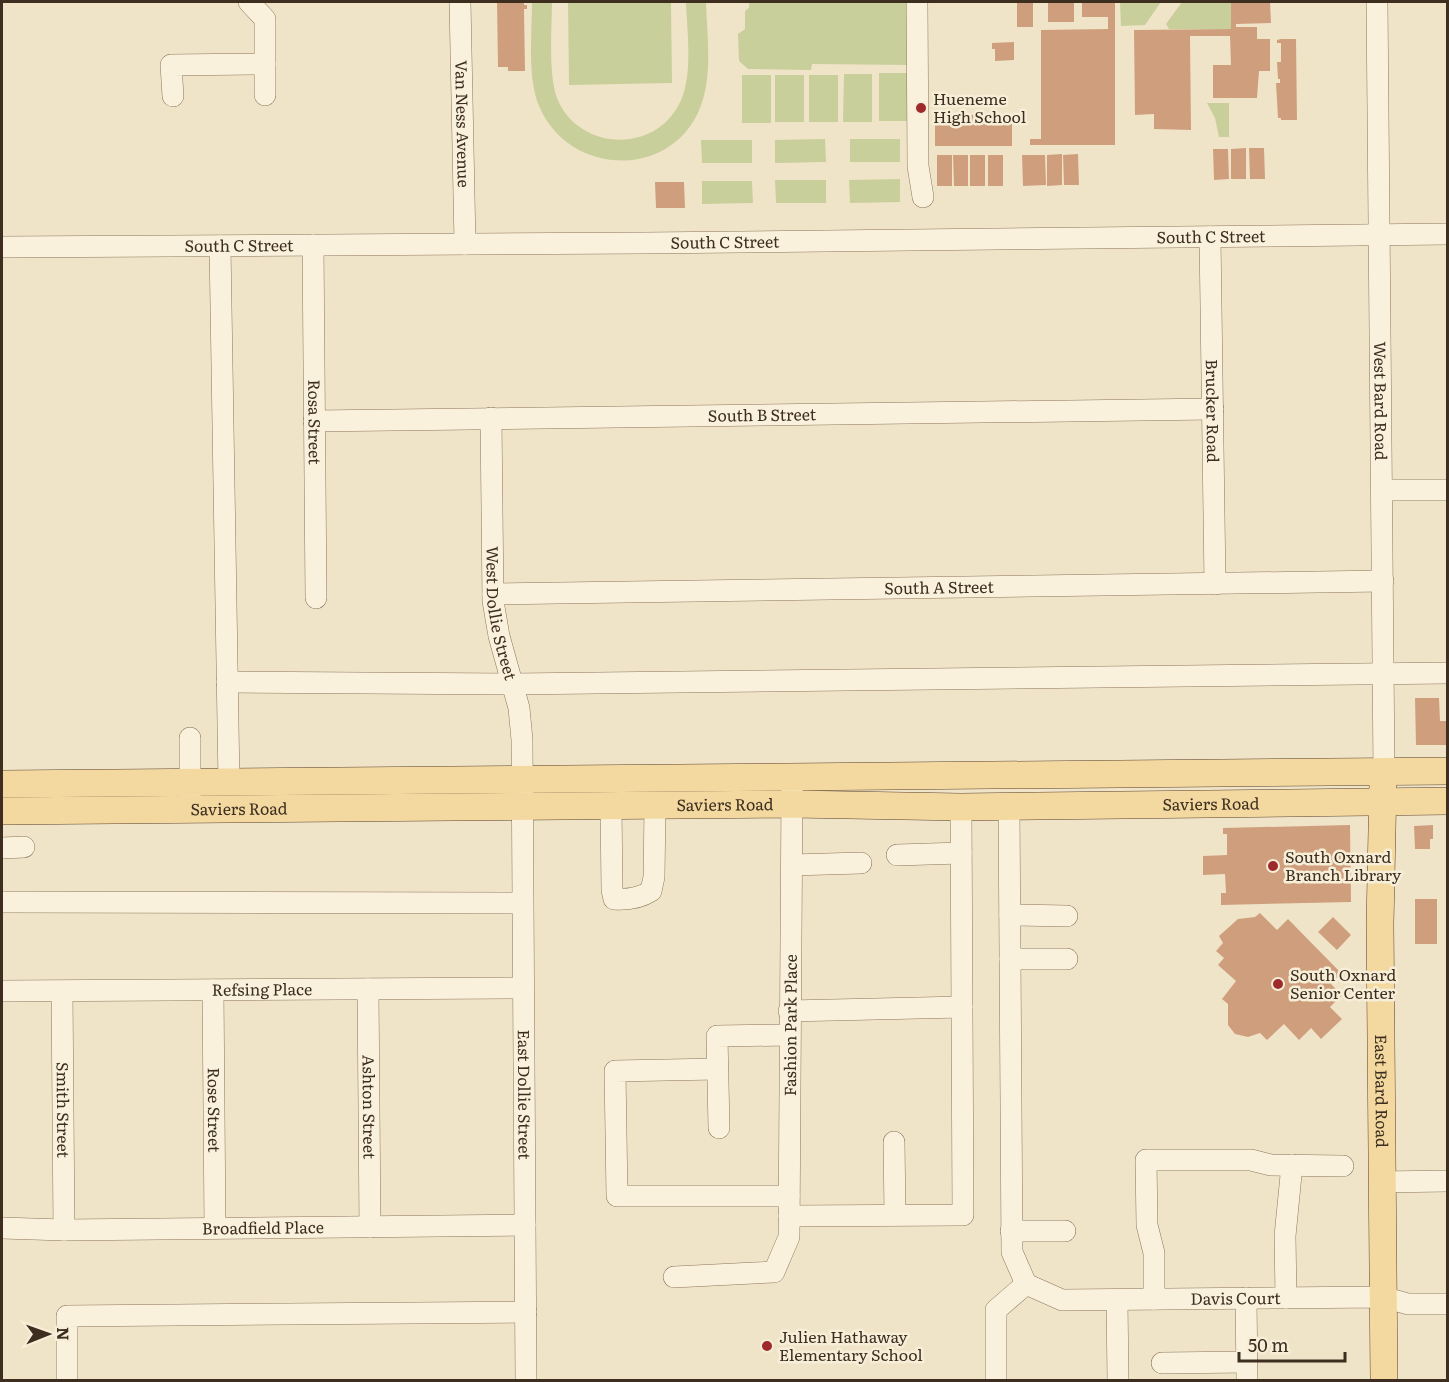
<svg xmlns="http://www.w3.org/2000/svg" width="1449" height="1382" font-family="Literata,serif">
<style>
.green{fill:#c9cf9b}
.building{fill:#cf9f7d}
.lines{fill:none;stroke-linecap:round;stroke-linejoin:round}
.minor-casing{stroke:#8d765c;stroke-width:22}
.major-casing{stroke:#5b4430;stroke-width:28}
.minor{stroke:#faf1dc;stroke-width:21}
.major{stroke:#f3d9a0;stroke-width:27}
.poi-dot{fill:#9e2a2b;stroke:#f7eed8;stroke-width:2}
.labels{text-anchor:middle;stroke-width:5;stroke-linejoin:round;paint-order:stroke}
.poi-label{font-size:16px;fill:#3d2e20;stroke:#f7eed8;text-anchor:start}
.street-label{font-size:16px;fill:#3d2e20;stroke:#f7eed8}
</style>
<rect width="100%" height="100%" fill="#f0e4c8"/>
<path class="green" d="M532,2h20c0,26 -4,72 5,96 20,51 94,57 121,8 16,-27 9,-74 8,-104h20c1,36 8,79 -9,113 -34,66 -130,58 -158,-9 -12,-29 -7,-73 -7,-104z
M568,2h103l1,81 -103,2z
M749,2h161l1,63 -99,-1 -1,6 -63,-1 -9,-8 -1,-27 7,-5v-18l4,-3z
M1120,2h41l-16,23 -24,1z
M1182,2h49v27h-62l-3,-5z
M879,73h29v48h-29z
M844,74h28v48h-29z
M742,75h29v48h-29z
M775,75h29v47h-29z
M809,75h29v47h-29z
M1207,103h22v34h-10l-4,-19z
M825,139l1,23 -51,1v-23z
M850,139h50v23h-50z
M701,140h51v23h-50z
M900,179v23l-50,1 -1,-23z
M775,180h51v23h-50z
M702,181h50l1,22 -51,1z"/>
<path class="building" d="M497,2h27v3h3v4h-3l1,62h-17v-4h-10z
M1017,2h16v25h-16z
M1048,2h26v20h-26z
M1082,2h33v143h-85v-6h11v-109l67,-1v-12h-26z
M1231,2h39l1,21 -35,1v3h21v12h13v32h-11l-2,27h-44v-33h18l-1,-29h-40l1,94 -37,-1v-15l-19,1 -1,-85 97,-1z
M1281,39h15l1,81h-16v-2h-3l-2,-35h4v-4h-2l-1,-17h4v-19h-4v-3z
M1014,42v18l-19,1v-12h-3v-6z
M935,115h77v31h-77z
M1246,148v31h-15v-30z
M1249,148h15l1,31h-15z
M1213,149h15l1,30 -15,1z
M1062,154v31l-15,1v-31z
M1078,154l1,31h-15l-1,-30z
M937,155h15v31h-15z
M953,155h15v31h-14z
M970,155h15v31h-15z
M988,155h15v31h-15z
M1022,155h23l1,30 -23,1z
M655,182h29l1,26h-29z
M1415,698h24l1,23h8v24h-32z
M1350,825l1,77 -130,3v-12h5l-1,-19 -22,1v-19l24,-1v-21h-4v-6z
M1433,825v14h-3v10h-15l-1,-23z
M1415,899h22v45h-22z
M1260,913l17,17 11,-11 53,54 -10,11 11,11 -12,12 12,12 -21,20 -10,-11 -12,12 -15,-16 -17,16 -7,-7 -12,4 -13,-3 -7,-9v-21l-6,-5 14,-18 -18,-16 6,-7 -8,-7 7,-8 -4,-7 19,-17 17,-2z
M1333,917l18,18 -14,15 -19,-18z"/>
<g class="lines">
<defs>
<g id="minor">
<path id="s1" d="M460,2l5,242"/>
<path d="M917,2l1,164 5,31"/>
<path id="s2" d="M1377,2l7,770"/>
<path d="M265,64v31"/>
<path d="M173,96l-2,-31 94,-1v-45l-16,-17"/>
<path id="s3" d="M1210,237l5,347"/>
<path id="s4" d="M313,245l3,353"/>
<path d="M220,246l9,537"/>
<path id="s5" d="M2,247l642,-4 804,-9"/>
<path id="s6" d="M491,418l2,183 6,35 20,72 3,32 4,640"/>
<path id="s7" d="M314,421l899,-12"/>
<path d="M1383,490h65"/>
<path id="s8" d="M493,594l890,-13"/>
<path d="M227,682l286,2 935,-11"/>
<path d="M190,796v-58"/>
<path d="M1009,806l3,446 14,32"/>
<path d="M611,807l1,83 2,9c13,1 26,-1 37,-8l3,-14 1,-70"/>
<path d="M2,848l22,-1"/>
<path d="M897,855l64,-2"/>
<path d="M792,865l69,-2"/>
<path d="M2,902l520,1"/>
<path d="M1010,915l57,1"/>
<path d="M1010,959h57"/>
<path id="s9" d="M368,989l2,238"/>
<path id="s10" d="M213,990l2,238"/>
<path id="s11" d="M2,991l521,-3"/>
<path id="s12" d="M62,992l2,238"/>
<path d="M789,1011l173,-4"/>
<path d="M717,1069l-102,2 2,125h172"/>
<path d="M719,1128l-2,-92 72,-1"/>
<path d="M894,1142l1,73"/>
<path d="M1381,1182l67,-1"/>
<path d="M789,1216l174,-1 -2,-408"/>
<path id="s13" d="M2,1228l62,2 461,-5"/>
<path d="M1011,1231h54"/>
<path id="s14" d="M674,1277l100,-5 15,-35 3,-447"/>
<path id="s15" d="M1026,1284l36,16 321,-3 25,7h40"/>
<path d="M1246,1298l1,82"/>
<path d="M1286,1298l-1,-62 7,-71"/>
<path d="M1154,1299v-46l-7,-28 -1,-65h105l20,5 72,1"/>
<path d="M1117,1300l1,80"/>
<path d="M1162,1363l85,-1"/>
<path d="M67,1380v-64l459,-4"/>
<path d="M996,1380v-70l30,-26"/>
</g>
<g id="major">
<path id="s16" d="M1383,783l-3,141 4,456"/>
<path d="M2,784l1446,-13"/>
<path id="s17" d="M2,811l791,-7 168,3 487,-6"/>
</g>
</defs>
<use href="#minor" class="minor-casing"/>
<use href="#major" class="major-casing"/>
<use href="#minor" class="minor"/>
<use href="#major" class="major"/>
</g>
<g class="poi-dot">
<circle cx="921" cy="108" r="6"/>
<circle cx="1273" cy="866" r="6"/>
<circle cx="1278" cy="984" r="6"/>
<circle cx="767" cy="1346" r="6"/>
</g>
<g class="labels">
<g class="poi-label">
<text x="933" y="105">Hueneme<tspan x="933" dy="18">High School</tspan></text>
<text x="1285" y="863">South Oxnard<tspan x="1285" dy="18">Branch Library</tspan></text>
<text x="1290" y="981">South Oxnard<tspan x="1290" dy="18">Senior Center</tspan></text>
<text x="779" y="1343">Julien Hathaway<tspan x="779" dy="18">Elementary School</tspan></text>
</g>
<g class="street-label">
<text dy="6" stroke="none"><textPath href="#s1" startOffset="122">Van Ness Avenue</textPath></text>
<text dy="6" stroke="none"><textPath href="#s5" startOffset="1209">South C Street</textPath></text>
<text dy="6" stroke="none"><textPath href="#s5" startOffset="723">South C Street</textPath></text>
<text dy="6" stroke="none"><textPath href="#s5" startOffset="237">South C Street</textPath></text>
<text dy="6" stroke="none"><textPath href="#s2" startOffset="399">West Bard Road</textPath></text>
<text dy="6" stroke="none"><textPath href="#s3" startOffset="174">Brucker Road</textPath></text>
<text dy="6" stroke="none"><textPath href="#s7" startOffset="448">South B Street</textPath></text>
<text dy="6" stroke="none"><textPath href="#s4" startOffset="177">Rosa Street</textPath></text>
<text dy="6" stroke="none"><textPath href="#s8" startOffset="446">South A Street</textPath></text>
<text dy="6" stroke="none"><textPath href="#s6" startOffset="196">West Dollie Street</textPath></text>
<text dy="6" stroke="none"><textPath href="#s17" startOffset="1209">Saviers Road</textPath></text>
<text dy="6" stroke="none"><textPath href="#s17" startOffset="723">Saviers Road</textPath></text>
<text dy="6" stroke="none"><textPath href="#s17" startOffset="237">Saviers Road</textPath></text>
<text dy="6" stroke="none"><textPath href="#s11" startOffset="260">Refsing Place</textPath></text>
<text dy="6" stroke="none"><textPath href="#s14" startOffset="350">Fashion Park Place</textPath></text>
<text dy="6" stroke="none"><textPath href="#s16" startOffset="308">East Bard Road</textPath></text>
<text dy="6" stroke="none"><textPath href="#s6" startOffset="680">East Dollie Street</textPath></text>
<text dy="6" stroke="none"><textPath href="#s9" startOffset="118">Ashton Street</textPath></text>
<text dy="6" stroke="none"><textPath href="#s10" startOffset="120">Rose Street</textPath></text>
<text dy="6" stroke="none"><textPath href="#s12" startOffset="118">Smith Street</textPath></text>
<text dy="6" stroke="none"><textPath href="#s13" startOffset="261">Broadfield Place</textPath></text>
<text dy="6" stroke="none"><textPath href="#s15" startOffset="213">Davis Court</textPath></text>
</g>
</g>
<rect width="1449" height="1382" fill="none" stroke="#3d2e20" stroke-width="6"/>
<g transform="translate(48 1334) rotate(89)" stroke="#f7eed8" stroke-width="4.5" paint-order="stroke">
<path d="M0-4.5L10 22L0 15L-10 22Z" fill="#3d2e20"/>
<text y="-9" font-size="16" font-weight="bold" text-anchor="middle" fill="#3d2e20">N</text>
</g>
<path d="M1239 1352v9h106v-9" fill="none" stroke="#3d2e20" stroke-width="3"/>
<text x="1248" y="1352" font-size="18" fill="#3d2e20" stroke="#f7eed8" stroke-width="4.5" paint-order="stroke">50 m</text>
</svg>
